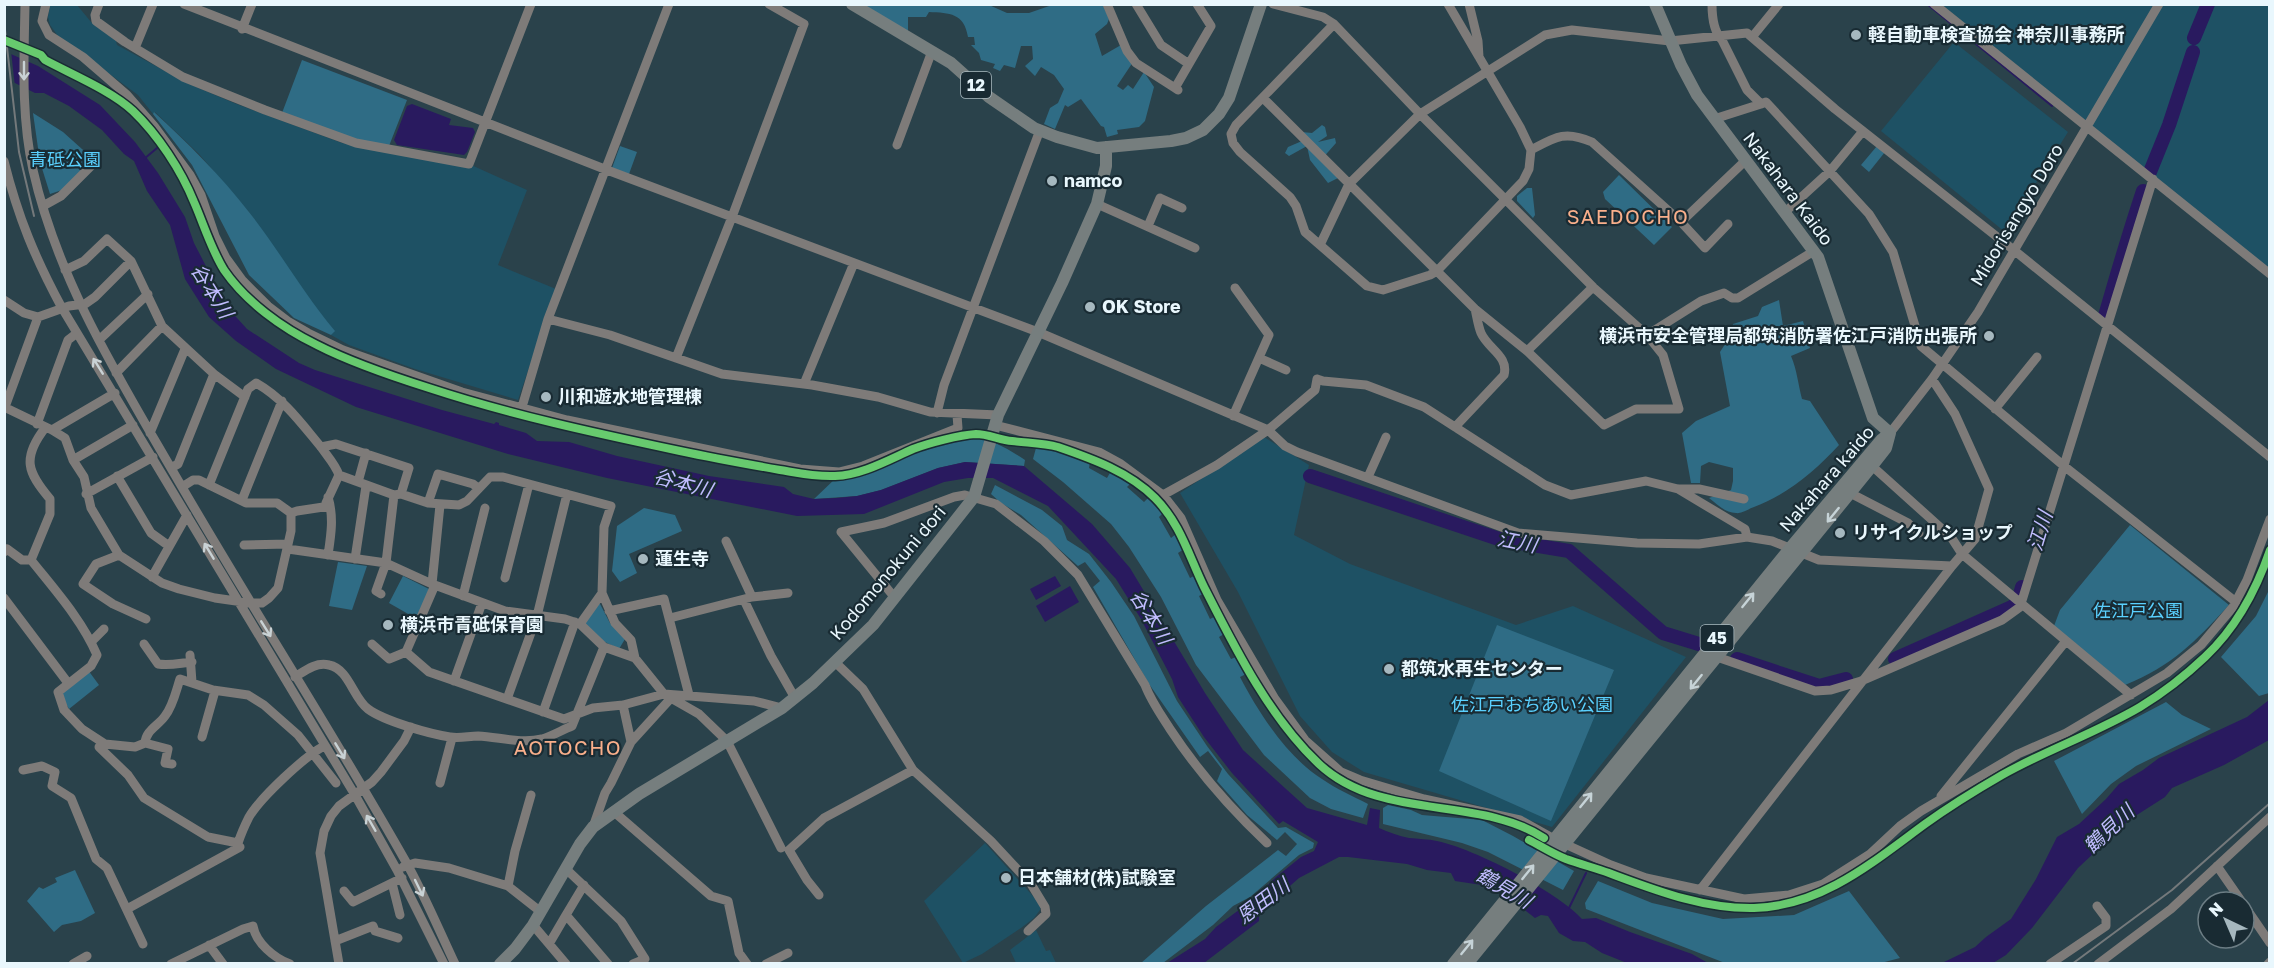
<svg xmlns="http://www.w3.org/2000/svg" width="2274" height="968" font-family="'Golos Text','Noto Sans JP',sans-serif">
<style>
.built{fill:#1e5164}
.green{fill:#2f6c85}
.water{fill:#291a5f}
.pier{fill:#2a424b}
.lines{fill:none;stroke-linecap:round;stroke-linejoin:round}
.stream{stroke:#291a5f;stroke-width:2}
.river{stroke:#291a5f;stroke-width:14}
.minor{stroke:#7e7b79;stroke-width:9}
.major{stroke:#767e7e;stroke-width:12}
.rail{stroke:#74797b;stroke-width:2}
.cycleway-casing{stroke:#192b33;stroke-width:11}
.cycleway{stroke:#67ca6e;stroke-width:8}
.oneway{stroke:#c9d2d5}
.oneway2{stroke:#c6d3d7}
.poi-dot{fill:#a6b8bf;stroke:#192b33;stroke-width:2}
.labels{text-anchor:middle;stroke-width:4.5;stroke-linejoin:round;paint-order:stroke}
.shield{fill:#192b33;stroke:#abbac0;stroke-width:1.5}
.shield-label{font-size:16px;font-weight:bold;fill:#e9f7fd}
.poi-label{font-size:18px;font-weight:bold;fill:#e9f7fd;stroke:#192b33;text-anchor:start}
.park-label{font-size:18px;fill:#5ad0fe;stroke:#192b33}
.street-label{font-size:18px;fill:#e9f7fd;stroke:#192b33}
.neighbourhood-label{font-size:20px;letter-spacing:1.5px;fill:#f9af8b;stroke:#192b33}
.water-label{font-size:20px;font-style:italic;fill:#c0bcfe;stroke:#192b33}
</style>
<rect width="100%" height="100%" fill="#2a424b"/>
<path class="built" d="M50,5h27l14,17 25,19 1,4 72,39 45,19 108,40 127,21 58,26 -29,75 58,24 -38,111 -103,-31 -66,-24 -18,-10 3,-4 -17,-21 -68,-98 -50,-58 -44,-42 -2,2 -15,-19 -80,-59 -8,-11 -2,-8z
M1942,5h327v264z
M1954,42l114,90 -63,100 -124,-101z
M1264,437l45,28 -15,70 56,29 166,61 57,-19 113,51 -134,170 -188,-55 -32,-20 -32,-36 -62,-124 -58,-99z
M985,843l56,62 -1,5 -6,8 -13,10 -39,26 -19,9 -39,-62z
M1036,930l10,21 4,-1 6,13h-40l-6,-13z"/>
<path class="green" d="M863,5h126l18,8h22l23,-8h51l6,14 -2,5 -12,10 7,22 19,-11 12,17 -16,24 6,4 5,-5 5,4 11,-17 10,15 -9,34 -6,6 -22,3 1,4 -11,3 -3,-10 -3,-1 -20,-27 -13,8 -3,-2 -10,24 -11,-5 6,-16 8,-5 6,-14 -10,-14 -13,-8 -6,9 -10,-10 8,-7 -1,-13h-11l-6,22 -11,-3 -4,6 -7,-3 2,-4 -14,-4 -2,-7 -8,-8h4l-1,-8h-6c-4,-24 -18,-24 -39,-25l-3,5h-18v15z
M302,60l105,40 -18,46 -32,-6 -75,-27z
M154,112c34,31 67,64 95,100 30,38 54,81 86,119l-4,4 -37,-17 -45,-43 -57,-110 -39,-51z
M33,113l30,19 29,26v4l-27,27 -15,5 -10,-32z
M1322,125l3,2 2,9 -9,6 17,-4 1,5 -15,17 17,18 -10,5 -18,-23 -3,-14 -18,10 -4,-3 3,-6 14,-6v-9l10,1z
M620,146l17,6 -8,22 -17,-6z
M1877,146l8,6 -16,20 -8,-7z
M1619,175l53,52 -18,18 -49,-46 -2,-7z
M1527,188h5l3,27 -2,3 -16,-17v-5z
M1779,300l4,26 20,-5 7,27 -19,8c6,14 7,28 11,43l8,2 29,44c-24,26 -51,49 -85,62 -6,2 -12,7 -18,6 -11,0 -19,-9 -27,-15l22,-8 2,-9v-13l-24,-6 -8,4 -1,17h-9l-9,-50 14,-12 34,-15 -10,-54 9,-14 4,-14 25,-8 4,-9z
M972,438c20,0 37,12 53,22l-1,6 -59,-4 -27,6 -57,22 -24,6 -43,3 23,-22 28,-6 62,-25z
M1036,448l16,2 38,12 -1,6 18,10 4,-7 20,12 -4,4 17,15 5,-5 14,16 -4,4 12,21 5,-4 8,15 -6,4 12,25 4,-2 9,18 -4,2 11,23 4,-2 10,17 -5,3 12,22 5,-2 10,17 -6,3c18,35 48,81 82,102 14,10 31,17 46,25l-5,14 -32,-9 -21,-11 -46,-43 -68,-90 -35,-68 -32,-50 -18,-23 -48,-42 -30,-23z
M995,485l47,25 20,16 5,14 22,14 22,28 23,34 43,85 30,45 21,28 50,54 8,-1 28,16 -1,5 -14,7 -49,42 -17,9 -20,19 -50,38h-22l65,-57 72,-56 8,6 11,-12 -12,-12 -8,8 -30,-25 -30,-34 5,-12 -14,-18 -8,6 -51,-73 -56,-97 7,-6 -15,-19 -7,4 -57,-51 -20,-12 -10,-9z
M644,508l31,7 7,16 -53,23 8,19 -17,9 -8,-11 5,-45z
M2130,525l99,80c-35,38 -56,60 -104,80l-71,-59 6,-16z
M338,562l29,4 -15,44 -23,-4z
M403,576l26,13 -12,30 -28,-16z
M2269,590v103l-10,3 -38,-39 35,-41z
M597,604h3l10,19 15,16 -6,10 -16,-8 -19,-18z
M1497,625l117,45 -63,151 -112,-50z
M88,670l11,15 -30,24 -9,-16z
M2166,702l16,13 29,14 -75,37 -25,18 -29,30 -28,-53z
M1388,805l23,5 11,5 60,5 31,16 61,35 -11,19 -75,-38 -26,-9 -79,-19v-16z
M75,870l20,43 -14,8 -19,4 -8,7 -27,-31 12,-14 4,2 14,-7 -2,-4z
M1598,881l54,22 71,16 71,-4 55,-24 51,67 -23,6 -152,-1 -139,-54 -1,-6z"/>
<path class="water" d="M4,51l34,15 62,39 35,37 23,31 27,44 9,26 33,64 20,22 52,34 16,7 127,40 52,14 2,-2 3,1v2l27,8 11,8 32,1 48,14 92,20 75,11 9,7 21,5 22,-1 21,-2 24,-6 57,-22 27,-6 59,4 68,58 38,44 75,125 38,57 64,58 60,17 3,-17 10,2 -1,18c9,4 20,8 30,10 9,1 19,1 28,3 38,8 119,50 145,78l14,-1 34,14 62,22 16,9h-81l-25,-10 -17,-11 -12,-1 -14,-8 -11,-17 -7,-1 -6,3 -40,-31 -40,-6 -4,-8 -24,-3 -20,-6 -59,-7h-9l-40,21 -40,35v8l-55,42h-37l38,-24 11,-12 39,-29 21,-21 25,-20 13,-6 4,-9 -35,-21 -4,3 -47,-51 -28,-36 -26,-40 -6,-18 -31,-60 -25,-40 -68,-73 -55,-28h-25l-24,4 -80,32 -67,2 -190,-38 -99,-24 -152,-47 -80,-38 -40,-28 -27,-24 -24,-38 -15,-54 -23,-34 -13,-30 -10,-7 -22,-24 -33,-24 -25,-13h-9l-30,-15z
M412,104l39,15 -2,6 24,3 2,4 -8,20 -3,3 -67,-10 -3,-5 13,-34z
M1055,576l6,10 -25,14 -6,-11z
M1070,586l9,16 -34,20 -9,-16z
M2269,700v40l-45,25 -52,23 -7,9 -36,23 -51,48 -46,60 -26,27 -13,8h-51l33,-16 11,-10 25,-18 25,-40 21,-42 22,-13 27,-25 13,-15 24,-14 16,-12 88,-41z"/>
<path class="pier" d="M5,48l6,3 4,36 -11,-6z"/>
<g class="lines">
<path class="stream" d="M1927,4l125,102
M144,159l19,-16
M1569,908l17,-35"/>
<path class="river" d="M2194,38l14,-34
M2150,172l19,-47 24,-73
M2105,316c12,-42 24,-83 38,-125
M1310,476l192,64 67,11 94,82 39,12
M1737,659l82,27 27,-7
M1895,659l117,-52 6,-5 4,-15"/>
<path class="minor" d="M25,4c-1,56 -4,112 8,166 25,111 86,208 142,305 75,130 157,256 231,387 18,32 33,68 49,102
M46,4l-4,17 7,14 34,22 44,38 27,31 36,49 11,20 14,41 11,22 16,22 26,26 21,16 19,11 35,17 119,42 105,28 233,49 39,3 24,-6 95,-38 -1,-13
M99,4l-4,11 1,6 29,21 58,35 82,33 91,33 113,21 62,-160
M184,4l423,166 431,162 230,98 17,16 12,6 221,81 119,10 62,1 48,-7 25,4 47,19 133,6 23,-27 14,-50 -34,-75 -23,-35
M1107,4l20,47 9,12 39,25
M1136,4l25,41 28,19
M1469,4l9,37 1,16
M1712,4c0,12 2,28 10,36l25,50 14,14 5,-2 103,112 24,38 28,94 143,120 172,136
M1934,4l336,270
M1334,24l-98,101 -5,9 2,9 7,9 50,45 6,9 9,26 62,54 16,4 47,-15 7,-4 86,-90 6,-12 2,-19 -11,-23 -72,-123
M242,29l10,-25
M1753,36l26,-32
M135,48l18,-44
M1178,90l-3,-2 36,-62 -14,-22
M1263,98l212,211 52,42 77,74 32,-16h43l-16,-54 -16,-20 -54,-48 -173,-173 -86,-90 -11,-7 -50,-13
M1714,119l47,-15
M897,145l35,-94
M1531,150c24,-13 34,-20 61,-8l89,80 24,26 23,-24
M4,161c14,56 31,97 58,147l293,487 42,75 47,94
M1097,204l98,44
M43,206l18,-10 35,-35
M1784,213l46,-42 33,-40
M1681,222l64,-61
M1148,226l12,-28 22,10
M1320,245l29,-61 71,-70 125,-79 27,-5 98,11 77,-8 88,76 180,142 255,206
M65,270l19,-9 23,-22 24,22 31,65 52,48 31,23
M4,300l20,13 14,4 31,-11 16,-2 10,-7 36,-36
M548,319l62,16 112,39 90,11 66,12 52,15 68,3
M1647,335l54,-34 23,-8 8,5h6l76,-47
M99,340l49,-46
M1527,351l66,-64
M676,358l56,-141 72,-193 -35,-20
M1259,358l27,12
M116,373l46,-47
M804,384l50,-121
M4,407l48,23 63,-37
M5,407l33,-90
M522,407l26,-88 121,-315
M1995,409l42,-52
M937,413l7,-28 96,-255
M1233,416l36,-81 -34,-47
M37,424l31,-84 9,-7
M995,425l104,27 22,12 42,31 18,23 36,82 58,99 30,41 36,32 19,8 64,19 96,21 34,19 57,26 35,13 98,21 45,-4 34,-11 47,-30 30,-28 21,-15 97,-57 48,-21 101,-60 34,-28 32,-38 14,-27 23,-61
M1455,427l49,-52c5,-19 -16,-26 -23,-42 -3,-7 -4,-16 -6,-24
M45,428c-23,30 -18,44 5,71v15l-19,46c24,30 51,60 66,95l-6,11 -33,26 6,18 18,19 23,15 30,3 10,-4 23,6 -3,14 7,1
M52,430l13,8 8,22 11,17 7,31 28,47 43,28 17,6 36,9 35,5h12l7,-5 9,-10 13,-57v-18l-14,-10h-31l-47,-23h-6l-11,7
M150,433l35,-84
M1890,433l42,-54 46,-67 181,-308
M321,447l15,-3 73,24 -8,26
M73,460l60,-35
M1872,466l79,71 11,17 169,141
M171,468l7,-4 36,-90
M117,476l34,57 18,13
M1368,477l18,-40
M358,482l8,-29
M209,485l39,-96 8,-6c28,16 45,40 65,64 7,10 14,17 18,28l55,20 7,-1 27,9 31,2 8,-4 23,-24h13l108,29 -7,21 -2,66 13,30 16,17 4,18
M1679,489h20l45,10
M1850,493l58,30 11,10
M86,494l67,-37
M1163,495l54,-30 51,-35 47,-40 2,-11 6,2 43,4 58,22 121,78 26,10 75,-14 32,8 67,40 2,8
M328,497c6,20 3,38 0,58
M242,500l40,-99
M326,503l13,-28
M428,503l10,-29 35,10 5,4
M291,513l6,-2 33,-5
M841,532l43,-9 70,-26 11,-2 31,9 48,37 34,34 67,110c6,16 16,30 25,44 29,44 59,78 97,114
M841,532l54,66
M726,541l26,56
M244,545l44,-1
M288,549l98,14 46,21 73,27 60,8 15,5 24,23 31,11 29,36 35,20 28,27 54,107
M4,552l3,-3 15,11h9
M119,555l-23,9 -13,20 30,20 33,15
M355,559l11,-73
M152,577l35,-62
M505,578l24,-94
M432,584l8,-79
M435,585l-29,67 23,20 135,47 29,-11 30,-3 41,-11 90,7 28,7
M381,594l-5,-3 10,-28 8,-68
M463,596l22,-88
M4,598l64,85
M744,600l27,56 24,42
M609,611l55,-12 25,96
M670,618l82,-21 36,-4
M580,624l22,-31
M91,642l13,-13
M144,644l14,20c12,2 22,-1 34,-2
M372,644l17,15 17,-7
M190,655l2,27
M1717,657l98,34 16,-1 30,-9 141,-61 18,-13 133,-428
M836,663l27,26 50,81 78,71 40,43 14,23 1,7 -18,17
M295,677c11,-7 21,-15 34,-12 20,4 24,33 39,44 16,12 62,25 82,28 9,2 19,-1 28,-1 21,1 43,8 64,3 10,-3 20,-9 30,-13l32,-79
M454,681l28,-78
M507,699l30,-83 30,-122
M543,712l32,-90
M202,737l13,-46
M631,742l41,-45
M145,743c1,-13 13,-17 20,-27 8,-10 11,-25 15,-37l33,11 35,5 16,10 34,30 38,48
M99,747l29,28 16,23 64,39 30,6c3,-9 7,-18 11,-26 12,-20 55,-60 75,-71
M23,770l19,-4 13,6 -3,14 19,12 25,61 11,9 36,76
M440,783l12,-45
M1941,796l125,-155
M613,811l98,85 17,5 11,52 8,11
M593,827l12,-34 6,-10 20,-41 -8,-37
M2217,866l25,36
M403,867l12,-4 34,5 59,18 33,26
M566,869l55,52 24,38 -12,5
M392,883l8,32
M584,885l-18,30 42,49
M508,886l7,-35 16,-56
M1700,890l252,-324
M344,891l9,11 49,-24
M819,895l-12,-15 -18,-30 35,-32 89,-48
M2244,905l26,38
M127,909l113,-62
M533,925l33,39
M335,941l38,-15 2,5 23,7
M549,944l17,-29
M209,945l14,19
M73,964l14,-8
M171,964l72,-35 10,-3c3,17 21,32 37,38
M339,964l-19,-111 4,-22 7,-15 8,-10 33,-24 9,-10 23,-31 7,-14
M766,964l22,-11
M2050,964l56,-38v-8l-9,-12
M2098,964l73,-55 99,-92
M2268,964l2,-2"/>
<path class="major" d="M852,4l99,59 38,34 45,31 23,9 40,11 74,-7 15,-3 17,-8 16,-16 10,-16 32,-94
M1655,4l26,61 16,30 121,162 55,161 17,15
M500,964l15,-15 18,-24 47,-81 13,-17 46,-33 143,-86 31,-25 60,-58 101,-128 24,-82 64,-132 35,-79 9,-38v-19
M1453,964l338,-417 90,-107 9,-7
M1467,964l405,-498 14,-18 4,-15"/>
<path class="rail" d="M4,21l15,131 15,64
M2072,964l100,-74 98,-87"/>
<defs>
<path id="cycleway" d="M4,40l37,15 4,5c26,14 67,31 88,51 25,24 48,59 61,91 10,23 17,47 30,68 22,32 58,58 93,75 35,18 74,31 112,43 82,27 166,45 251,63 33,7 66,13 100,19 18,3 36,7 55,6 27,-1 53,-16 78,-27 16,-6 46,-14 63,-15 12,0 24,6 36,7 15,2 31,2 46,6 35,12 71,25 97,51 25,25 34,58 49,89 31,61 65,130 115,177 62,58 159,31 225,74
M1529,840c12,6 24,14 37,19 14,5 29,9 43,14 46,17 94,36 145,35 68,-2 119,-46 171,-84 25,-18 51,-34 77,-49 44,-25 94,-42 138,-68 23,-14 46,-32 65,-50 32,-30 51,-66 65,-107"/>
</defs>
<use href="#cycleway" class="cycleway-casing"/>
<use href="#cycleway" class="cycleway"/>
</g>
<defs><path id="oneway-shaft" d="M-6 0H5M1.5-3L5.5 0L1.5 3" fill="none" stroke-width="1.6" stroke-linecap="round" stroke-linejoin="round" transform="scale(1.5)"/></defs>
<g class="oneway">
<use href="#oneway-shaft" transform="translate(24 71) rotate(90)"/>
<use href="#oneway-shaft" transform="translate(98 366) rotate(-122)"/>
<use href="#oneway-shaft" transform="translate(209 551) rotate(-121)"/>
<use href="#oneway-shaft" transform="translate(266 629) rotate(58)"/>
<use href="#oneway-shaft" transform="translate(340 751) rotate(59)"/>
<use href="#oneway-shaft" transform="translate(371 823) rotate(-120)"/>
<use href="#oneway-shaft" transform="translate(419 888) rotate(64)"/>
</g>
<g class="oneway2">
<use href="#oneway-shaft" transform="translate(1833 515) rotate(129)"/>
<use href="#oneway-shaft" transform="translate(1748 600) rotate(-51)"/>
<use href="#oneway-shaft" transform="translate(1696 682) rotate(129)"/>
<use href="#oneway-shaft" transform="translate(1586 800) rotate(-51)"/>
<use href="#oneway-shaft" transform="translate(1528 872) rotate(-51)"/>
<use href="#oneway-shaft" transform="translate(1467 947) rotate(-51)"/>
</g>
<g class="poi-dot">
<circle cx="1856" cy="35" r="6"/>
<circle cx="1052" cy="181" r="6"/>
<circle cx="1090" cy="307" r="6"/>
<circle cx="1989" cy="336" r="6"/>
<circle cx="546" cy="397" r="6"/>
<circle cx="1840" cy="533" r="6"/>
<circle cx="643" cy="559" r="6"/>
<circle cx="388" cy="625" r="6"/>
<circle cx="1389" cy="669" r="6"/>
<circle cx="1006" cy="878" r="6"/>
</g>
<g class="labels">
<g class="shield">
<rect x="961" y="72" width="30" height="26" rx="4.5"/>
<rect x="1700.5" y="625" width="33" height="26" rx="4.5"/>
</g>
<g class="shield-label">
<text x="976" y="91">12</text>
<text x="1717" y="644">45</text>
</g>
<g class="poi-label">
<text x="1868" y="41">軽自動車検査協会 神奈川事務所</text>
<text x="1064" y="187">namco</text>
<text x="1102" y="313">OK Store</text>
<text x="1977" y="342" text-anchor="end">横浜市安全管理局都筑消防署佐江戸消防出張所</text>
<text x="558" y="403">川和遊水地管理棟</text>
<text x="1852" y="539">リサイクルショップ</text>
<text x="655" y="565">蓮生寺</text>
<text x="400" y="631">横浜市青砥保育園</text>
<text x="1401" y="675">都筑水再生センター</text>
<text x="1018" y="884">日本舗材(株)試験室</text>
</g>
<g class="park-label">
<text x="65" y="166">青砥公園</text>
<text x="2138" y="617">佐江戸公園</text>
<text x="1532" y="711">佐江戸おちあい公園</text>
</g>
<g class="street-label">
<text transform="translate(1788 189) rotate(53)" y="6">Nakahara Kaido</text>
<text transform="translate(2017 215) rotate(-59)" y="6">Midorisangyo Doro</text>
<text transform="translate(1827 479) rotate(-49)" y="6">Nakahara kaido</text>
<text transform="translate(888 573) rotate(-50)" y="6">Kodomonokuni dori</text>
</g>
<g class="neighbourhood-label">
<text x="1628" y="224">SAEDOCHO</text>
<text x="568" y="755">AOTOCHO</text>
</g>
<g class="water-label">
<text transform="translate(212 291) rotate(58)" y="7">谷本川</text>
<text transform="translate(683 483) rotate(15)" y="7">谷本川</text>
<text transform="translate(2040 531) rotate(-73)" y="7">江川</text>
<text transform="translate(1517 542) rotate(11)" y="7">江川</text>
<text transform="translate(1151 617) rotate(58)" y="7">谷本川</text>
<text transform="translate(2109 829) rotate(-43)" y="7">鶴見川</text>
<text transform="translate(1504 888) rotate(30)" y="7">鶴見川</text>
<text transform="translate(1263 901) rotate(-37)" y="7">恩田川</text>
</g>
</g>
<rect width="2274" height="968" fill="none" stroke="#e9f7fd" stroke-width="12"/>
<g transform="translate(2226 920) rotate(316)"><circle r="28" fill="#192b33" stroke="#6c7d84" stroke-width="1.5"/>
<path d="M0-4.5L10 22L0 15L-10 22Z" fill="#a6b8bf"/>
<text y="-9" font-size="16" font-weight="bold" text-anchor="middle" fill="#e9f7fd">N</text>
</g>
</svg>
